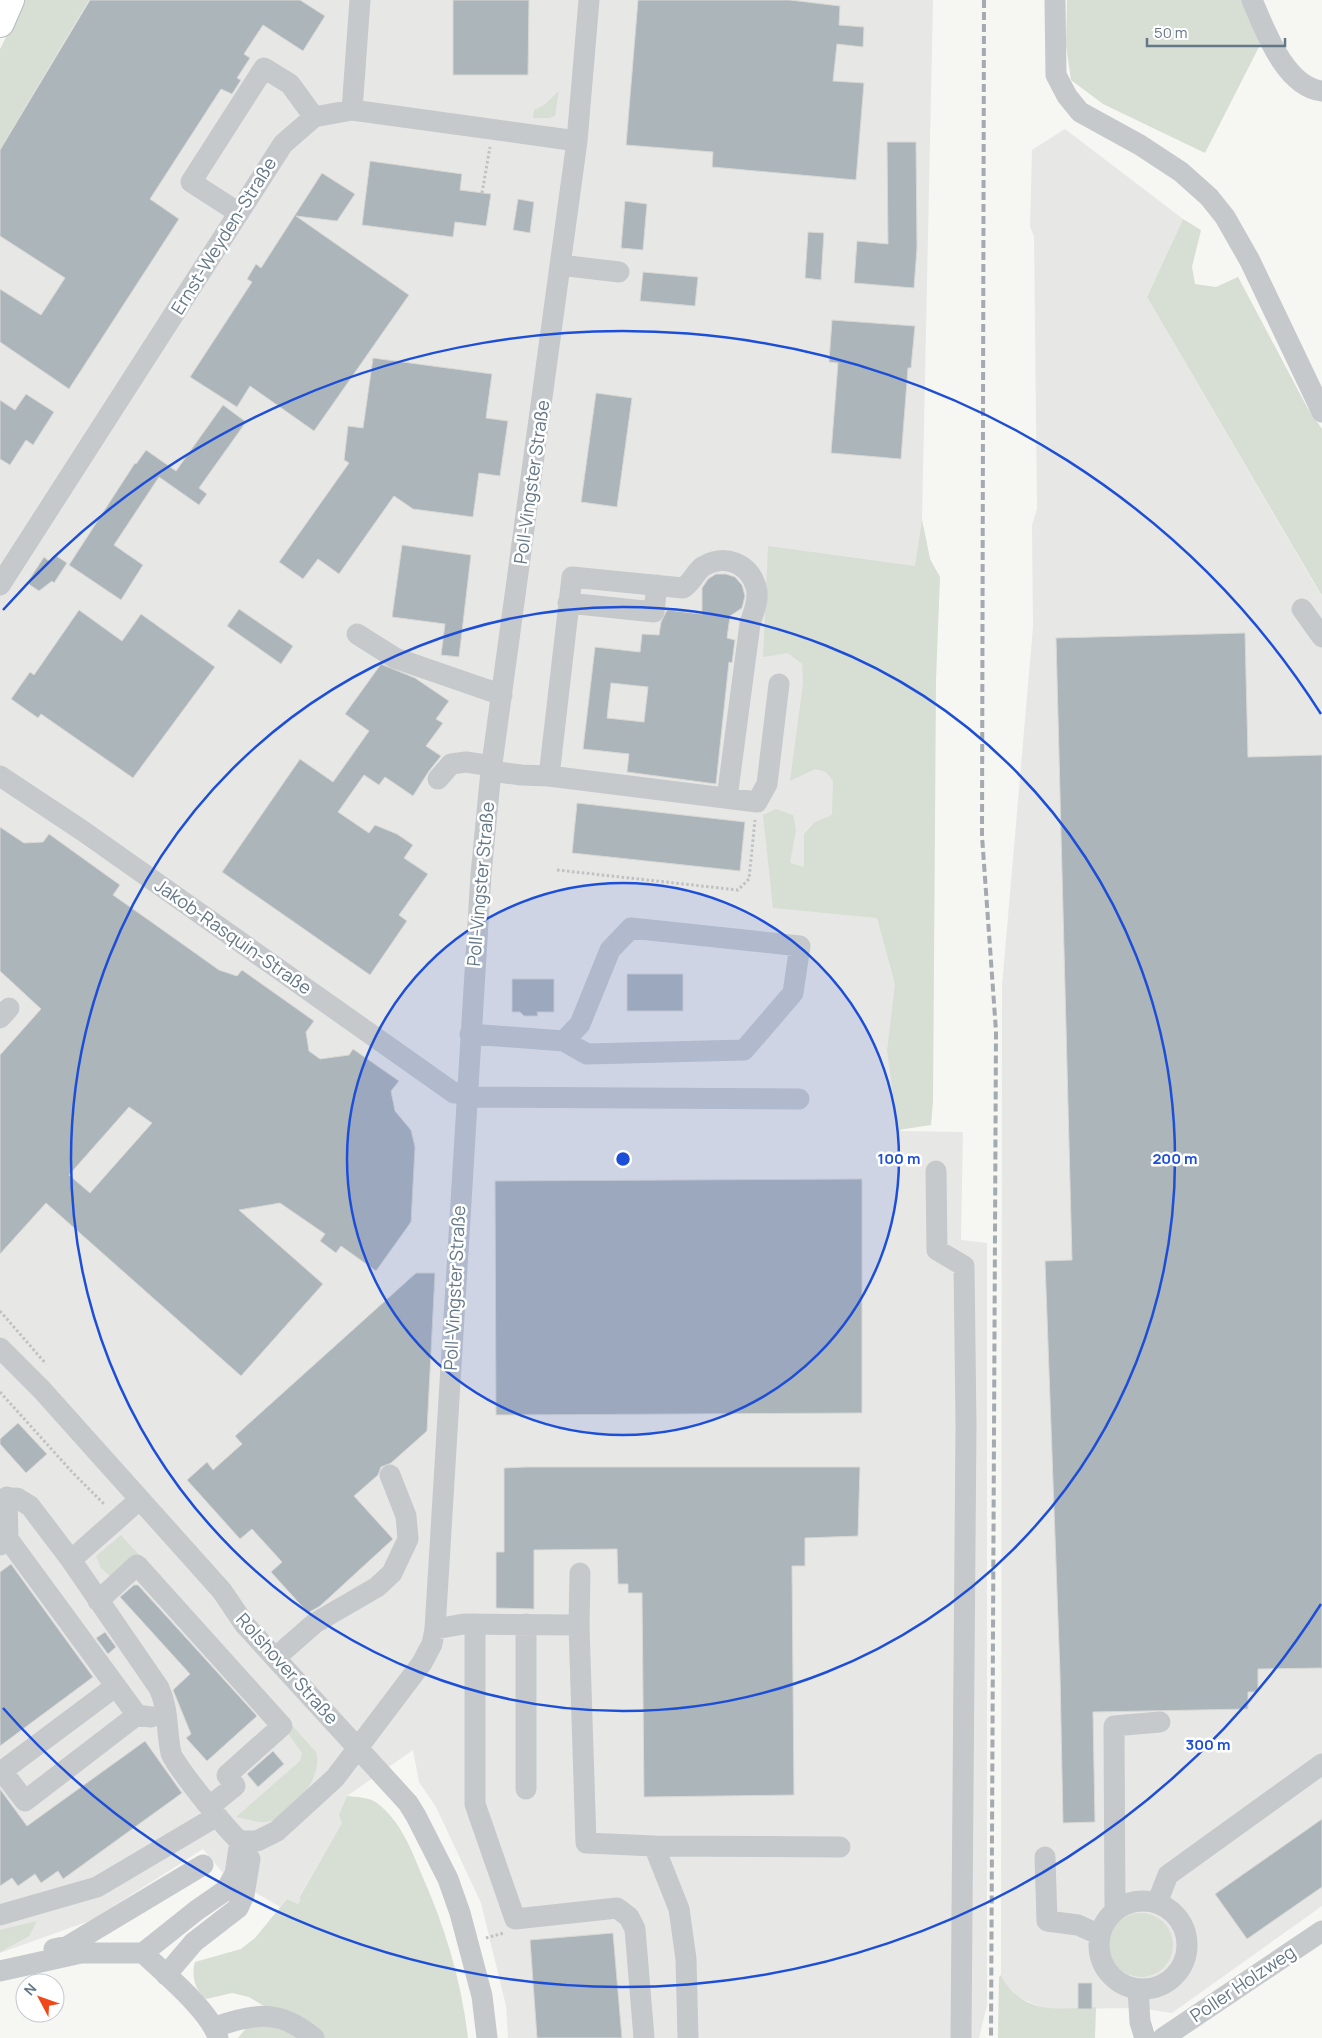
<svg xmlns="http://www.w3.org/2000/svg" width="1322" height="2038" font-family="Manrope,sans-serif">
<style>
.built{fill:#e7e8e6}
.green{fill:#d7ded3}
.building{fill:#acb5ba;stroke:#d8d8d5;fill-rule:evenodd}
.lines{fill:none;stroke-linecap:round;stroke-linejoin:round}
.highway-casing{stroke:#b7bbbe;stroke-width:30}
.path{stroke:#bfc1c3;stroke-width:3;stroke-dasharray:2.5 2.5;stroke-linecap:butt}
.minor{stroke:#c5c9cc;stroke-width:21}
.highway{stroke:#fff;stroke-width:28}
.rail{stroke:#a3aab0;stroke-width:4;stroke-dasharray:8 4;stroke-linecap:butt}
.ring{fill:none;stroke:#1d4ed8;stroke-width:2.5}
.labels{text-anchor:middle;stroke-width:5;stroke-linejoin:round;paint-order:stroke}
.street-label{font-size:18px;fill:#637786;stroke:#fff}
.centre{fill:#1d4ed8;stroke:#fff;stroke-width:2.5}
.ring-label{font-size:15px;text-anchor:middle;font-weight:bold;fill:#1d4ed8;stroke:#fff;stroke-width:5;stroke-linejoin:round;paint-order:stroke}
</style>
<rect width="100%" height="100%" fill="#f6f6f2"/>
<path class="built" d="M90,0h843l-11,520 8,39 3,142 -32,430 62,1 -2,108 26,3v762l-8,33h-471l-2,-32 -25,-103 -45,-96 -17,-25 -6,-32 -66,46 -5,27 -43,74 2,2 -3,5 -11,-5 -7,8 -57,-34 -20,-24 -111,71 -92,33v-1804z
M1065,129l118,90 -36,78 175,300v1309l-150,107 -33,-5 -87,1 -14,-3 -19,-8 -12,-13 -6,-10 1,-989 31,-359 -1,-102 5,-16 -3,-272 -4,-11 2,-76z"/>
<path class="green" d="M25,0h64l-89,149v-100z
M1067,0h177l18,41 -57,112 -102,-49 -32,-24 -5,-35z
M559,91l-4,25 -6,2h-16l1,-8 10,-5z
M1183,219l18,11 -9,37 3,17 21,3 22,-10 69,130 15,22v167l-175,-299z
M922,520l8,39 10,18 -4,103 -3,422 -2,23 -33,5 -11,-79 8,-67 -18,-66 -104,-10 -10,-93 13,-6 17,6 3,15 -6,33 14,4v-33l11,-12 17,-7 1,-34 -7,-9 -11,-3 -25,12 13,-98 -1,-19 -14,-11 -25,4 5,-111 147,20z
M121,1535l195,217c9,24 -28,71 -53,70 -9,0 -19,-4 -27,-5l64,-56 2,-8 -13,-18 -2,-10 -152,-166 -24,18 -10,-9 -5,-12z
M347,1796c9,1 22,1 30,7 23,18 33,43 44,70 24,54 40,106 47,165h-143l-46,-27 -17,-6 -13,-8 -17,-4 -26,6c-11,-8 -15,-24 -11,-37l46,-13 14,-11 32,-39 11,5 3,-5 -2,-1 43,-75 -3,-8z
M1109 1945a32 32 0 1 1 64 0a32 32 0 1 1-64 0Z
M37,1921l-8,15 -29,16v-22z
M1001,1975c21,40 55,34 95,32l-1,31h-97l1,-61z
M260,2022l43,16h-65l10,-12z"/>
<path class="building" d="M90,0h210l25,16 -22,35 -40,-26 -19,29 6,4 -13,20 4,2 -9,14 -11,-5 -71,110 29,20 -110,170 -69,-47v-53l41,26 24,-37 -65,-42v-86z
M453,0h76l-1,75h-75z
M638,0h152l50,6 -1,19 25,2 -1,20 -26,-3 -4,37 31,2 -8,97 -144,-13 1,-15 -87,-7z
M887,142h29l1,106 -3,40 -60,-5 3,-42 31,3z
M370,161l92,13 -2,16 31,4 -5,32 -31,-4 -2,15 -91,-12z
M322,173l33,21 -18,27 -41,-5 113,79 -95,136 -64,-45 -13,21 -47,-30 62,-95 -5,-3 9,-15 5,4z
M518,199l16,3 -4,31 -17,-3z
M625,201l22,3 -4,46 -22,-2z
M808,232l16,1 -3,47 -16,-2z
M643,272l55,5 -3,29 -55,-5z
M832,320l83,6 -4,42h-3l-7,91 -70,-6 7,-90 -9,-1z
M373,358l119,16 -6,44 22,3 -8,55 -21,-3 -6,44 -60,-8 -19,-13 -55,78 -21,-15 -15,20 -24,-17 70,-99 -5,-3 4,-34 15,2z
M596,393l36,5 -15,109 -36,-5z
M26,394l28,18 -21,33 -7,-5 -16,25 -10,-6v-59l15,10z
M223,405l23,17 -47,66 8,6 -8,11 -40,-28 -45,68 29,20 -22,35 -52,-35 66,-102 1,1 10,-14 30,21z
M402,545l69,10 -12,102 -18,-2 4,-31 -53,-7z
M55,555l12,8 -13,20 -2,-2 -13,10 -12,-8 17,-26 6,5z
M716,574h10l9,3 7,8 3,11 -3,12 -12,8 -3,22 8,2 -3,23 -3,-1 -13,122 -89,-12 2,-18 -46,-5 12,-102 45,5 2,-18 17,1 2,-13 6,-12 35,4v-26l6,-9zM611,683l37,4 -4,35 -37,-4z
M239,609l54,37 -12,18 -54,-38z
M79,610l43,31 19,-27 74,53 -82,111 -92,-64 -3,4 -27,-19 19,-27 4,3z
M1245,633l3,124 74,-2v913l-64,1v23h-10v17l-155,3 2,110 -32,1 -3,-149 -15,-413 27,-1 -16,-622z
M381,664l34,14 34,23 -13,18 7,4 -17,23 15,10 -12,15 -16,25 -28,-19 -6,8 -15,-10 -26,37 31,21 6,-8 22,9 16,11 -9,13 24,16 -29,41 8,6 -37,54 -148,-103 78,-113 33,23 36,-51 -24,-17z
M577,803l168,19 -5,49 -168,-18z
M0,827l24,16 19,-1 6,-8 71,51 -7,10 37,26 69,49 18,6 5,-6 72,51 -8,11 3,19 11,8 29,-4 4,-6 46,32 -8,10 4,20 16,19 4,17 -4,75 -35,49 -35,-25 -5,7 -16,-12 5,-7 -45,-31 -41,7 84,74 -82,92 -195,-173 -46,51v-199l41,-46 -41,-38zM129,1107l23,16 -62,70 -21,-18z
M627,974h56v37h-56z
M512,979h42v33h-17l1,4h-14l-4,-4h-8z
M862,1179v234l-366,2 -1,-234z
M416,1273h19l-8,158 -36,32 -10,4 -3,8 -24,21 39,43 -73,67 -12,7 -37,-41 11,-10 -30,-33 -12,10 -53,-59 20,-18 6,8 29,-26 -7,-8z
M18,1423l29,31 -21,19 -26,-29v-5z
M526,1467h334l-2,69 -53,2v28h-13l2,229 -150,2 -2,-204h-14v-9h-10l-1,-35 -83,1v59l-38,-1v-56h8v-84z
M11,1564l82,113 -93,69v-174z
M134,1585h4l119,131 -50,45 -21,-23 5,-4 -18,-44 17,-16 -70,-77z
M105,1632l11,15 -8,7 -12,-16z
M145,1741l37,52 -119,86 -5,-8 -17,12 -6,-9 -17,12 -6,-8 -12,8v-97l27,37z
M273,1751l11,13 -26,23 -11,-13z
M1322,1819v68l-75,52 -32,-45z
M613,1933l9,105h-85l-7,-98z
M1078,1983h14v26h-14z"/>
<g class="lines">
<defs>
<path id="highway" d="M0,23l10,-23"/>
</defs>
<use href="#highway" class="highway-casing"/>
<path class="path" d="M482,193l8,-46
M557,870l181,20 11,-11 6,-59
M0,1311l46,53
M0,1392l73,81 32,32
M486,1938l18,-5"/>
<path class="minor" d="M1055,0l1,75 11,21 13,16 60,33 41,27 28,25 16,20 25,44 72,151
M1252,0c13,30 33,87 70,91
M352,110l8,-110
M239,213l-48,-31 73,-114 26,16 24,33
M560,265l59,7
M0,585l283,-441 31,-27 38,-7 225,31
M568,603l86,9 3,-27
M1302,609l20,28
M357,634l38,24 107,37
M491,771l30,4 28,1 23,-199 111,11c10,-6 13,-18 21,-22 21,-12 45,-3 52,21 4,12 -3,26 -6,37l-23,174
M0,776l83,55 371,262 13,-1
M549,776l208,26 10,-18 12,-100
M438,779l13,-15 15,-2 26,4
M0,1018l9,-10
M470,1034l94,7 16,-17 30,-74 21,-22 169,18 -7,47 -49,57 -157,4 -23,-13
M467,1097l332,2
M936,1171l1,79 27,16 2,158 -5,614
M0,1348l42,42 180,201 23,34 163,178 8,13 32,63 12,34 22,83 5,42
M7,1497l1,42
M0,1499l17,-1 13,8 41,54 88,128c10,22 7,42 12,65 2,10 59,81 69,88h17l20,-10 58,-53 87,-115 10,-19 3,-15 46,-755 10,-103 86,-630 12,-141
M0,1545l8,-6 129,176 14,2
M71,1560l68,-60
M98,1601l39,-36 145,161 -55,49 8,11 -25,20
M475,1624v180l40,115 102,-11 12,9 6,12 9,109
M526,1624v165
M579,1625l7,218 68,3 25,63 7,50 2,79
M435,1629l29,-5 115,1 1,-52
M275,1658l40,-35 62,-36 15,-14 16,-34 -2,-23 -16,-41
M116,1686l-114,85 23,30 112,-86
M654,1846l186,1
M1045,1857l2,64 31,4 22,10
M1099 1945a44 44 0 1 1 88 0a44 44 0 1 1-88 0Z
M1157,1903l11,-28 154,-111
M1115,1911l-1,-185 46,-4
M0,1915l97,-28 120,-71
M54,1949l14,-3 135,-81
M143,1953c21,20 68,59 75,85
M0,1971l81,-18h62l54,-43 29,-20 9,-16 5,-33
M166,1975l28,-33 44,-34 6,-13 6,-36
M1138,1989l2,33 5,16
M215,2027c40,-14 65,-18 99,11
M1163,2038l159,-107"/>
<use href="#highway" class="highway"/>
<path class="rail" d="M984,0l-2,836 14,195 -5,1007"/>
</g>
<circle cx="623" cy="1159" r="276" fill="#1d4ed8" fill-opacity=".12"/>
<g class="ring">
<circle cx="623" cy="1159" r="276"/>
<circle cx="623" cy="1159" r="552"/>
<path d="M1321 1604A828 828 0 0 1 3 1708M3 610A828 828 0 0 1 1321 714"/>
</g>
<g class="labels">
<g class="street-label">
<text transform="translate(224 236) rotate(-58)" y="6">Ernst-Weyden-Straße</text>
<text transform="translate(532 482) rotate(-82)" y="6">Poll-Vingster Straße</text>
<text transform="translate(481 884) rotate(-85)" y="6">Poll-Vingster Straße</text>
<text transform="translate(233 937) rotate(35)" y="6">Jakob-Rasquin-Straße</text>
<text transform="translate(455 1288) rotate(-87)" y="6">Poll-Vingster Straße</text>
<text transform="translate(287 1669) rotate(48)" y="6">Rolshover Straße</text>
<text transform="translate(1243 1984) rotate(-34)" y="6">Poller Holzweg</text>
</g>
</g>
<circle cx="623" cy="1159" r="8" class="centre"/>
<g class="ring-label">
<text x="899" y="1164">100 m</text>
<text x="1175" y="1164">200 m</text>
<text x="1208" y="1750">300 m</text>
</g>
<g transform="translate(40 1998) rotate(311)"><circle r="24" fill="#ffffff" stroke="#c1c9cf"/>
<path d="M0-4L9 19L0 12L-9 19Z" fill="#f04819"/>
<text y="-8" font-size="14" font-weight="bold" text-anchor="middle" fill="#637786">N</text>
</g>
<path d="M1147 38v8h138v-8" fill="none" stroke="#637786" stroke-width="2.5"/>
<text x="1154" y="38" font-size="15" fill="#637786" stroke="#ffffff" stroke-width="4" paint-order="stroke">50 m</text>
</svg>
